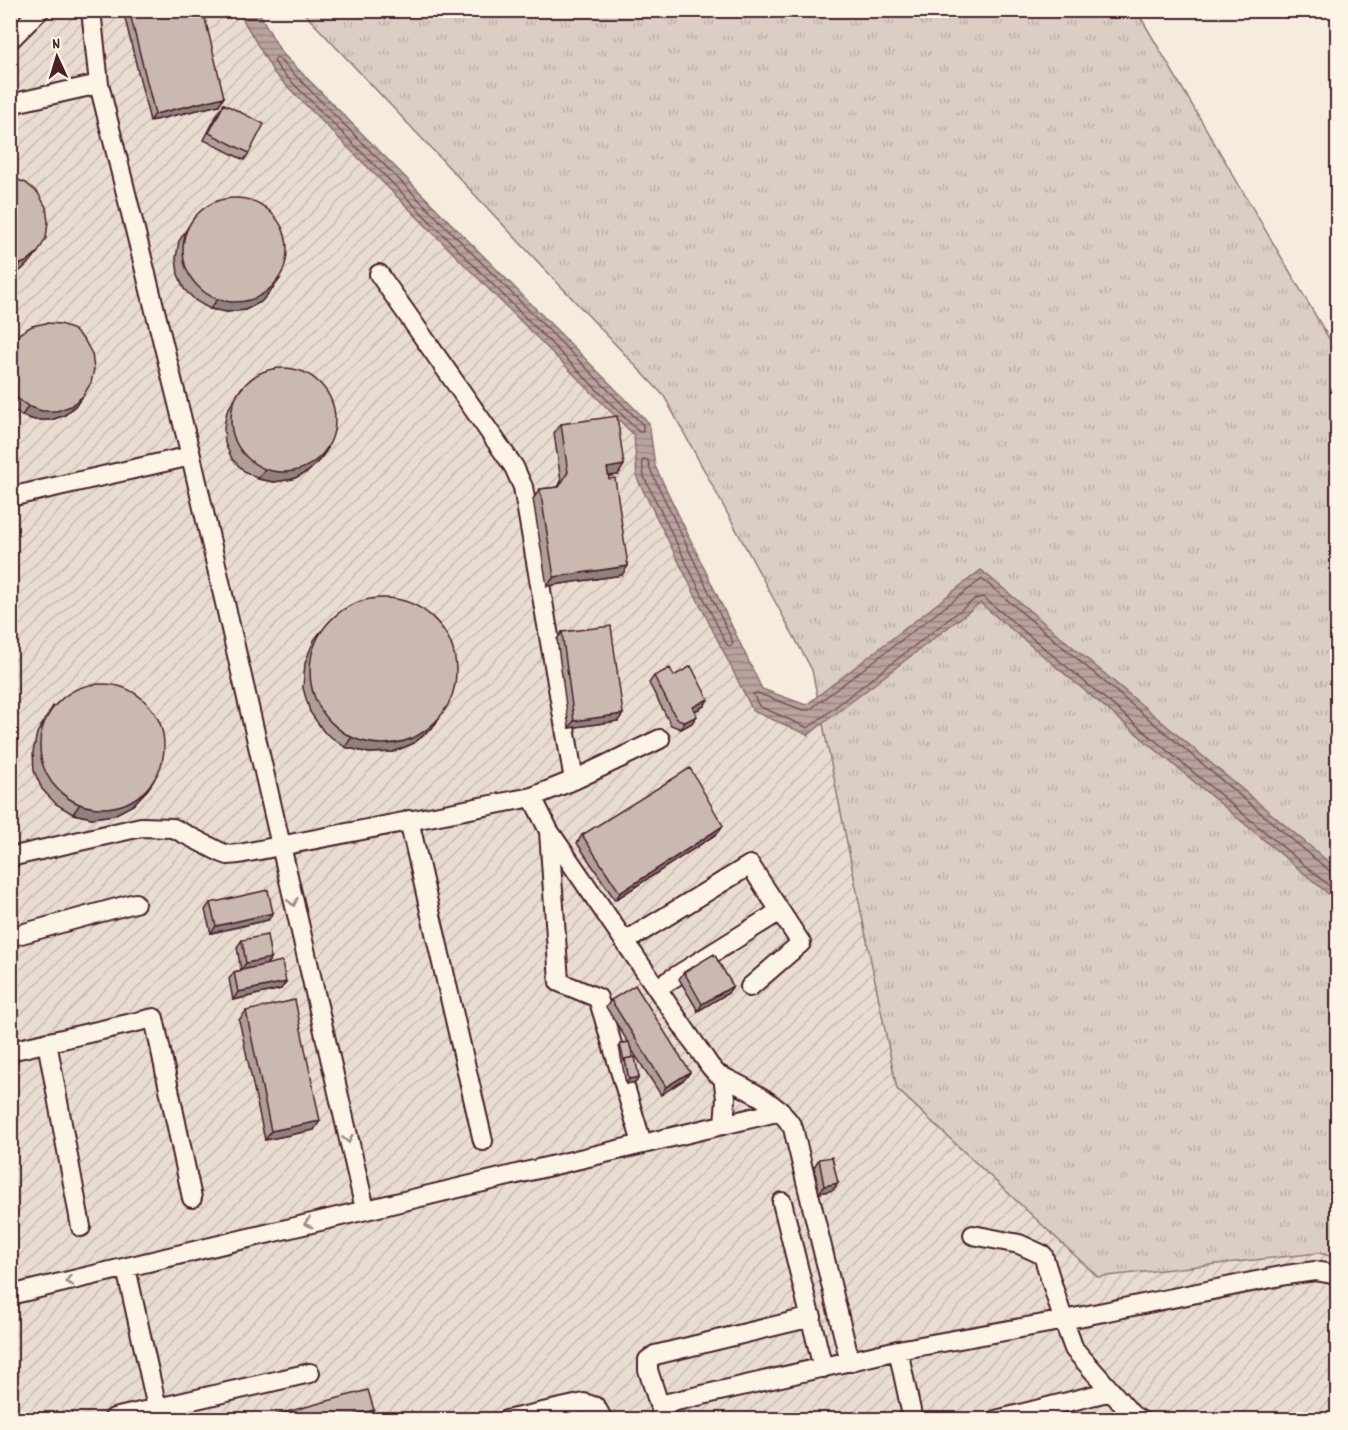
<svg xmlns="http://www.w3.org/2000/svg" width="1348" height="1430" font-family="Dekko,sans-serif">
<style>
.industrial{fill:url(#industrial-furrows)}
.grass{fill:url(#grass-tufts);stroke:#927678;stroke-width:1.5}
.water{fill:url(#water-rules);stroke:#8c6e70;stroke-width:1.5}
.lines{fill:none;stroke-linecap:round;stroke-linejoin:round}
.shore{stroke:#765459;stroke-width:1.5}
.minor-casing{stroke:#4a1f2b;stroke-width:22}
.minor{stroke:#fcf5e5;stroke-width:18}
.wall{fill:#ae9f98;stroke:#4a1f2b;stroke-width:1.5}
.shaded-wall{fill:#8d827c;stroke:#4a1f2b;stroke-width:1.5}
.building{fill:#cab9b1;stroke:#4a1f2b;stroke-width:1.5}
.oneway{stroke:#a38a88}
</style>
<defs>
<pattern id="industrial-furrows" width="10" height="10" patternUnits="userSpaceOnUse" patternTransform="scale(1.5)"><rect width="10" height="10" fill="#e8ddd0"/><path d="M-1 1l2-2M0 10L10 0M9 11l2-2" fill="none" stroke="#c8bdb3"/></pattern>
<pattern id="grass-tufts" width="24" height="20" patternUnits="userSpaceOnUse" patternTransform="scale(1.5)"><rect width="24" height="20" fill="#dbcec4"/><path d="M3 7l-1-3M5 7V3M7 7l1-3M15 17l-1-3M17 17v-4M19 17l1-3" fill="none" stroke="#bdb0a9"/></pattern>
<pattern id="water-rules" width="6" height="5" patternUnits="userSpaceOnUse" patternTransform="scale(1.5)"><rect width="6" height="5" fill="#b8a39e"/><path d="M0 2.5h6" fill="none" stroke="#988481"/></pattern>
</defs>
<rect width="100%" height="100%" fill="#f5ecde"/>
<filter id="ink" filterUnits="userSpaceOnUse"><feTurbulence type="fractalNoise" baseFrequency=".0167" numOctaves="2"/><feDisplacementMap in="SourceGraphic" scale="12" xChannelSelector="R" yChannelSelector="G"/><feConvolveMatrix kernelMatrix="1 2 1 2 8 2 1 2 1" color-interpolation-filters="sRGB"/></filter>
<g filter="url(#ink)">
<path class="industrial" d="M10,11h228l37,62 359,362 4,44 116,232 54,24 172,-132 357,298v518h-1326z"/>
<path class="grass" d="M302,11h835l200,341v906l-18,-5 -221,24 -201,-188 -85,-419 -148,-274z"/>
<path class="water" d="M238,11h20l23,41 368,371 6,43 107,223 44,16 175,-135 356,299v32l-357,-298 -172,132 -55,-24 -116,-233 -3,-43 -360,-362z"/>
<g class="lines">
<path class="shore" d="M277,57l366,368v7h-4l-359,-362 -6,-9z
M644,459l4,1 2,9 83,173 -2,4 -4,-1 -83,-168 -2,-15z
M1338,873l-7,-1 -349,-293 -173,131h-6l-46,-17 -4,1 6,12 49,22 167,-129 8,-2 355,296"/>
<defs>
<path id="minor" d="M91,10l8,74 92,372 174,753
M10,40l30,-30
M10,104l89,-20
M379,274l135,193 9,20 51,293
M10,497l181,-41
M532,797l17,34 161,235 6,7c27,15 61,27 77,55l57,234
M409,820l74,321
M549,831l10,151 39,16 44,145
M10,857l131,-30 32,1 47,24 8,3 11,-1 293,-57 42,-17 86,-41
M10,937l125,-34
M626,941l124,-76 51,78 -51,44
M657,988l123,-77
M47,1042l34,185
M10,1051l144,-33 38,180
M723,1077l3,21 -2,26
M782,1202l41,166
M973,1235l46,9 24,11 20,64 11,30 58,66 8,5
M126,1268l31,140
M10,1295l771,-184
M898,1350l15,70
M659,1405l239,-55 151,-27 237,-48 29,-4 23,4
M114,1418l196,-45
M506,1420l78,-17 12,4 7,13
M664,1420l-16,-50v-10l7,-5 157,-38
M996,1420l115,-29"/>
</defs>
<use href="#minor" class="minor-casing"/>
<use href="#minor" class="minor"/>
</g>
<path class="wall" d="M123,10h80l16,95 -69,16z
M224,104l25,49 -5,7 -40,-20 15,-29z
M194,218l79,70 -12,14 -16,8 -18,2 -17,-3 -14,-8 -12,-12 -6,-15 -2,-16 3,-17z
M10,345l73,51 -7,9 -11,10 -14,5h-16l-13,-4 -12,-9z
M242,387l86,61 -7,10 -12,13 -16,8 -19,3 -16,-3 -14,-8 -12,-12 -7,-16 -1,-16 3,-16z
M561,424l57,51 -10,1 14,99 -75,11 -14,-87 7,-10 18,-2 3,-6 -7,-48z
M321,631l118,88 -7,9 -18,15 -21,9 -24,1 -24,-6 -21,-15 -14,-20 -7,-24 2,-25 9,-23z
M562,632l56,89 -49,7 -12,-89z
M654,676h20l34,23 -4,7 -9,5 -3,12 -11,6 -10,-4 -22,-42z
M53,706l101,74 -6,9 -15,16 -19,10 -22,3 -19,-4 -17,-10 -14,-15 -8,-18 -1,-19 4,-19z
M723,826l-5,7 -103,67 -38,-57 5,-8z
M210,903l58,17 -57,13 -6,-23z
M242,940l29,18 -4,6 14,25 -48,11 -4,-21 5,-7 7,-2 -4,-23z
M684,972l44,21 -30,18 -19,-32z
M611,1000l79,72 -5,7 -24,16 -31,-48 9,30 -3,5 -10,2 -7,-38 1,-2 8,-2 -22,-35z
M246,1011l68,119 -49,10 -26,-120z
M819,1159l19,24 -5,7 -14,3 -5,-26z"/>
<path class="shaded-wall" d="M224,97l-5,8 -69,16 5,-7z
M38,252l-7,9 -11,10 -10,4v-7z
M280,279l-7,9 -12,14 -16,8 -18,2 -17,-3 7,-9z
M83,396l-7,9 -11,10 -14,5h-16l-13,-4 6,-10z
M328,448l-7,10 -12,13 -16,8 -19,3 -16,-3 7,-10z
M624,465l-6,10 -18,2 7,-9z
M628,566l-6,9 -75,11 7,-9z
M708,699l-4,7 -16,8 5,-7z
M623,714l-5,7 -49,7 5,-7z
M697,716l-5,7 -11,6 4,-7z
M439,719l-7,9 -18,15 -21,9 -24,1 -24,-6 7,-10z
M154,780l-6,9 -15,16 -19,10 -22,3 -19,-4 7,-10z
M723,826l-5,7 -103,67 5,-7z
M273,913l-5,7 -57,13 5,-7z
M271,958l-5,7 -25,5 5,-7z
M286,982l-5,7 -48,11 5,-8z
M733,986l-5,7 -30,18 4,-7z
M690,1072l-5,7 -24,16 5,-8z
M639,1077l-3,5 -10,2 3,-5z
M320,1121l-6,9 -49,10 6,-9z
M838,1183l-5,7 -14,3 5,-7z
M374,1410l-5,7 -9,2h-21z"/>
<path class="building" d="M129,10h74l21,87 -69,17z
M224,104l40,20 -15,29 -40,-20z
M10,177l16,6 12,10 8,14 2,15 -2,16 -8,14 -12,10 -16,6z
M183 250a52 52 0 1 1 104 0a52 52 0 1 1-104 0Z
M46,323l15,1 13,6 11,11 7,13 2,15 -3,14 -8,13 -12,10 -14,5h-15l-14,-5 -11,-8 -7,-10 1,-44 9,-11 12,-7z
M231 420a52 52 0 1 1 104 0a52 52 0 1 1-104 0Z
M617,416l7,49 -17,3 2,11 6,-1 13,88 -74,11 -14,-88 19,-2 9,-15 -7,-48z
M310 671a73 73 0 1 1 146 0a73 73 0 1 1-146 0Z
M611,626l12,88 -49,7 -12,-89z
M691,666l17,33 -15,8 4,9 -12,6 -9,-4 -22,-42 16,-8 4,8z
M40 746a62 62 0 1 1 124 0a62 62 0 1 1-124 0Z
M690,768l33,58 -103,67 -38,-58z
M268,890l5,23 -57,13 -6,-23z
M267,935l4,23 -25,5 -4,-23z
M714,954l19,32 -31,18 -18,-32z
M282,961l4,21 -48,10 -4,-20z
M635,985l55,87 -24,15 -55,-87z
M295,1000l25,121 -49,10 -25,-120z
M629,1042l4,15 -8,2 -1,2 -4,-17z
M635,1057l4,20 -10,2 -4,-20z
M832,1157l6,26 -14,3 -5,-27z
M368,1390l6,20 -35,9h-78z"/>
<defs><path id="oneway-chevron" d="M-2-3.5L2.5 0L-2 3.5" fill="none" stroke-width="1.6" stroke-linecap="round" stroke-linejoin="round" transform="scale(1.5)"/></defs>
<g class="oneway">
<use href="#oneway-chevron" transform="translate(293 902) rotate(77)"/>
<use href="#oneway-chevron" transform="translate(348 1139) rotate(77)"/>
<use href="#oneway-chevron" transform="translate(308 1223) rotate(166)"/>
<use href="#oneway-chevron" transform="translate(69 1281) rotate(167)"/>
</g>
</g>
<rect width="1348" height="1430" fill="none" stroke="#fcf5e5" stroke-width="36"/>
<rect x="18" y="18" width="1312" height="1394" fill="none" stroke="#4a1f2b" stroke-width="2" filter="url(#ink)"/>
<g transform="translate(57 57) rotate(356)" stroke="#fcf5e5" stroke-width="4.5" paint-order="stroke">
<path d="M0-4.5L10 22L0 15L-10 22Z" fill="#4a1f2b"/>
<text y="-9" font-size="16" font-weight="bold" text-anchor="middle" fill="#4a1f2b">N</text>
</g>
</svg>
